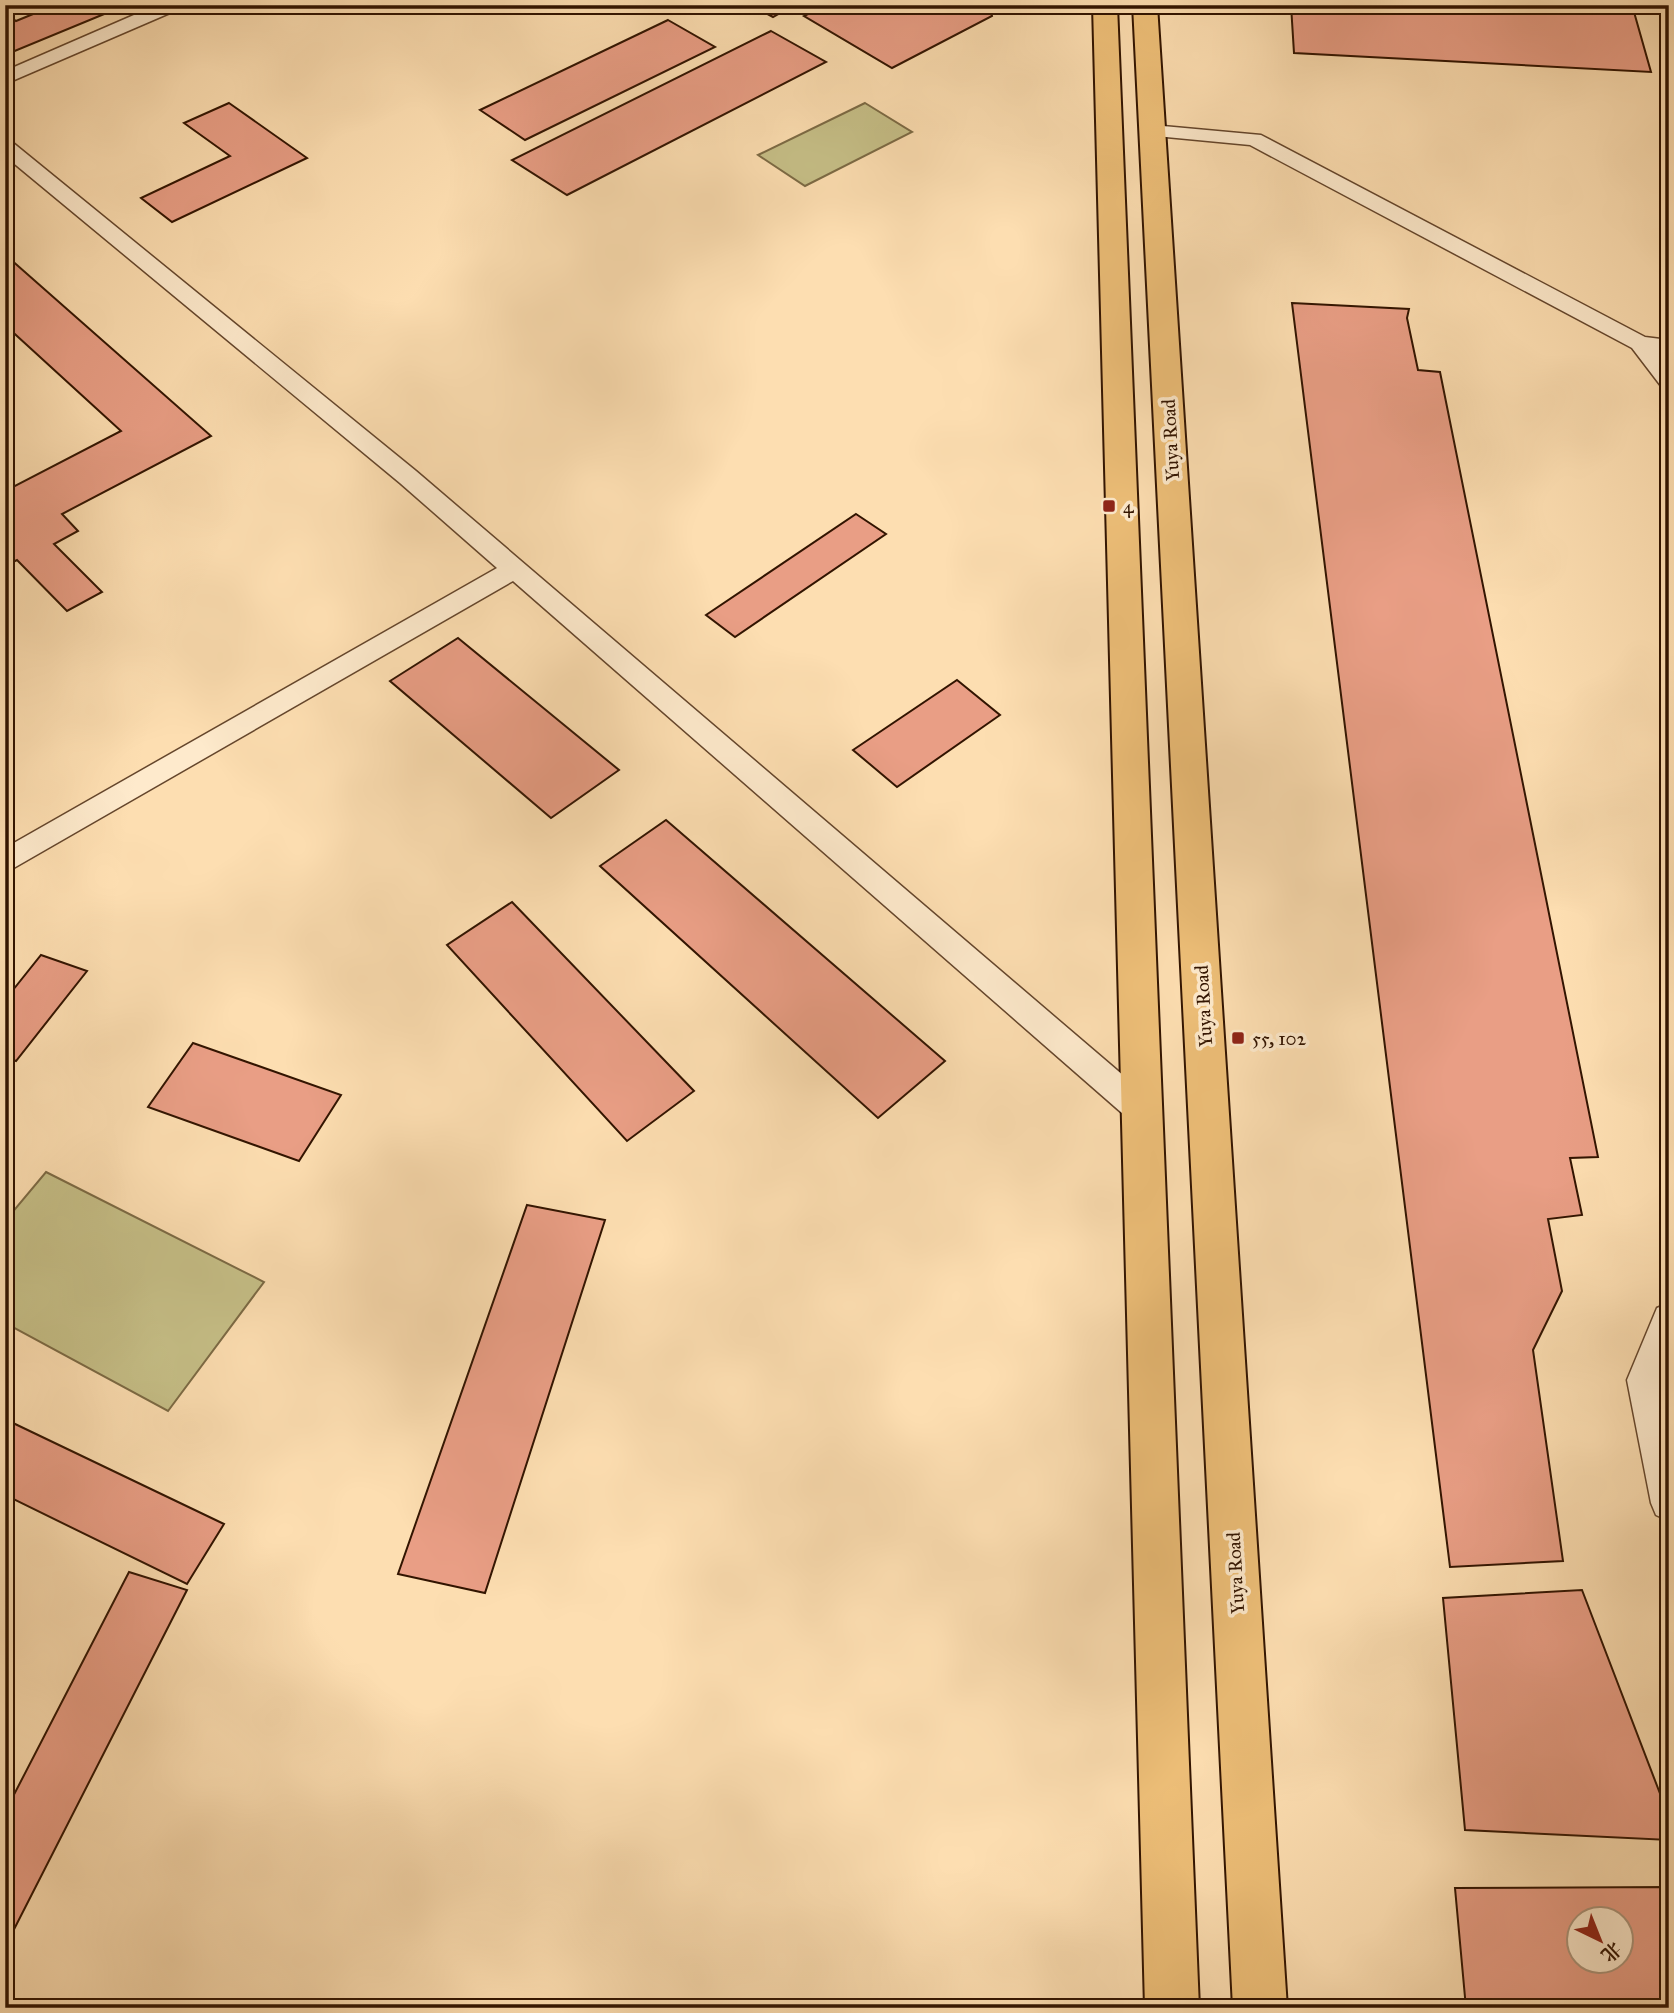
<svg xmlns="http://www.w3.org/2000/svg" width="1674" height="2013" font-family="'IM FELL Great Primer','Noto Serif SC',serif">
<style>
.green{fill:#c6bf87;stroke:#7c6a44;stroke-width:2}
.building{fill:#e99e85;stroke:#321400;stroke-width:2;fill-rule:evenodd}
.lines{fill:none;stroke-linecap:round;stroke-linejoin:round}
.service-casing{stroke:#65462c;stroke-width:3}
.trunk-casing{stroke:#321400;stroke-width:4}
.service{fill:#feeacc;fill-rule:evenodd}
.trunk{fill:#eebf78;fill-rule:evenodd}
.poi-dot{fill:#8f2418;stroke:#feeacc;stroke-width:2.5}
.labels{text-anchor:middle;stroke-width:7;stroke-linejoin:round;paint-order:stroke}
.street-label{font-size:19px;fill:#321400;stroke:#feeacc}
.poi-label{font-size:19px;fill:#321400;stroke:#feeacc;text-anchor:start}
</style>
<rect width="100%" height="100%" fill="#fddeb1"/>
<filter id="stains"><feTurbulence type="fractalNoise" baseFrequency=".00286" numOctaves="4"/><feColorMatrix values="0 0 0 0 .2 0 0 0 0 .09 0 0 0 0 .02 0 0 0 .5 -.17"/></filter>
<radialGradient id="worn" r=".72"><stop offset=".6" stop-color="#630" stop-opacity="0"/><stop offset="1" stop-color="#630" stop-opacity=".3"/></radialGradient>
<path class="green" d="M865,103l47,29 -107,54 -47,-31z
M46,1172l218,110 -96,129 -163,-88v-102z"/>
<path class="building" d="M55,5h71l-121,50v-42l11,8z
M751,5h43l-21,12z
M826,5h163l3,11 -100,52 -88,-52z
M1291,5h215l128,7 17,60 -357,-19z
M668,20l47,27 -190,93 -45,-30z
M771,31l55,31 -259,133 -55,-35z
M229,103l78,55 -135,64 -31,-24 89,-42 -46,-33z
M9,258l202,178 -149,78 16,17 -24,13 48,48 -35,19 -50,-51 -12,6v-75l116,-60 -116,-106v-65z
M1292,303l117,6 -2,9 11,52 22,2 158,785 -28,1 12,57 -34,4 14,72 -29,59 30,211 -113,6z
M856,514l30,20 -151,103 -29,-22z
M458,638l161,132 -68,48 -161,-137z
M957,680l43,35 -103,72 -44,-37z
M666,820l279,241 -67,57 -278,-252z
M512,902l182,189 -67,50 -180,-196z
M41,955l46,16 -71,90 -11,-4v-57z
M193,1043l148,52 -42,66 -151,-54z
M527,1205l78,15 -120,373 -87,-19z
M13,1423l211,101 -37,60 -182,-89v-62z
M129,1572l58,18 -182,357v-135z
M1582,1590l87,227v23l-204,-10 -22,-232z
M1669,1887v121h-203l-11,-120zM1580,1918h42v42h-42z"/>
<g class="lines">
<defs>
<path id="service" d="M157,5h25l-3,4 -174,75v-13z
M1152,125l109,10 384,202 24,3v14l-10,-1 10,12v23l-8,-2 -29,-38 -382,-203 -105,-10 -3,-4 3,-4z
M5,140l7,2 404,329 736,629 4,10 -4,10 -11,3 -11,-3 -617,-539 -508,292v-25l492,-280 -97,-85 -395,-327z
M1669,1303v58l-8,19 8,37v104l-13,-6 -5,-12 -24,-123 30,-72z"/>
<path id="trunk" d="M1093,5h24l82,2003h-54z
M1133,5h24l130,2003h-54z"/>
</defs>
<use href="#service" class="service-casing"/>
<use href="#trunk" class="trunk-casing"/>
<use href="#service" class="service"/>
<use href="#trunk" class="trunk"/>
</g>
<g class="poi-dot">
<rect x="1102" y="499" width="14" height="14" rx="3.5"/>
<rect x="1231" y="1031" width="14" height="14" rx="3.5"/>
</g>
<g class="labels">
<g class="street-label">
<text transform="translate(1170 440) rotate(-93)" y="7">Yuya Road</text>
<text transform="translate(1203 1006) rotate(-93)" y="7">Yuya Road</text>
<text transform="translate(1235 1573) rotate(-93)" y="7">Yuya Road</text>
</g>
<g class="poi-label">
<text x="1123" y="513">4</text>
<text x="1252" y="1045">55, 102</text>
</g>
</g>
<rect width="1674" height="2013" fill="none" stroke="#fddeb1" stroke-width="28"/>
<rect x="7" y="7" width="1660" height="1999" fill="none" stroke="#321400" stroke-width="3.5"/>
<rect x="14" y="14" width="1646" height="1985" fill="none" stroke="#321400" stroke-width="2"/>
<g transform="translate(1600 1940) rotate(137)"><circle r="33" fill="#feeacc" stroke="#ac947a" stroke-width="2"/>
<path d="M0-5L12 26L0 18L-12 26Z" fill="#8f2418"/>
<text y="-10" font-size="19" font-weight="bold" text-anchor="middle" fill="#321400">北</text>
</g>
<rect width="100%" height="100%" filter="url(#stains)"/>
<rect width="100%" height="100%" fill="url(#worn)"/>
</svg>
